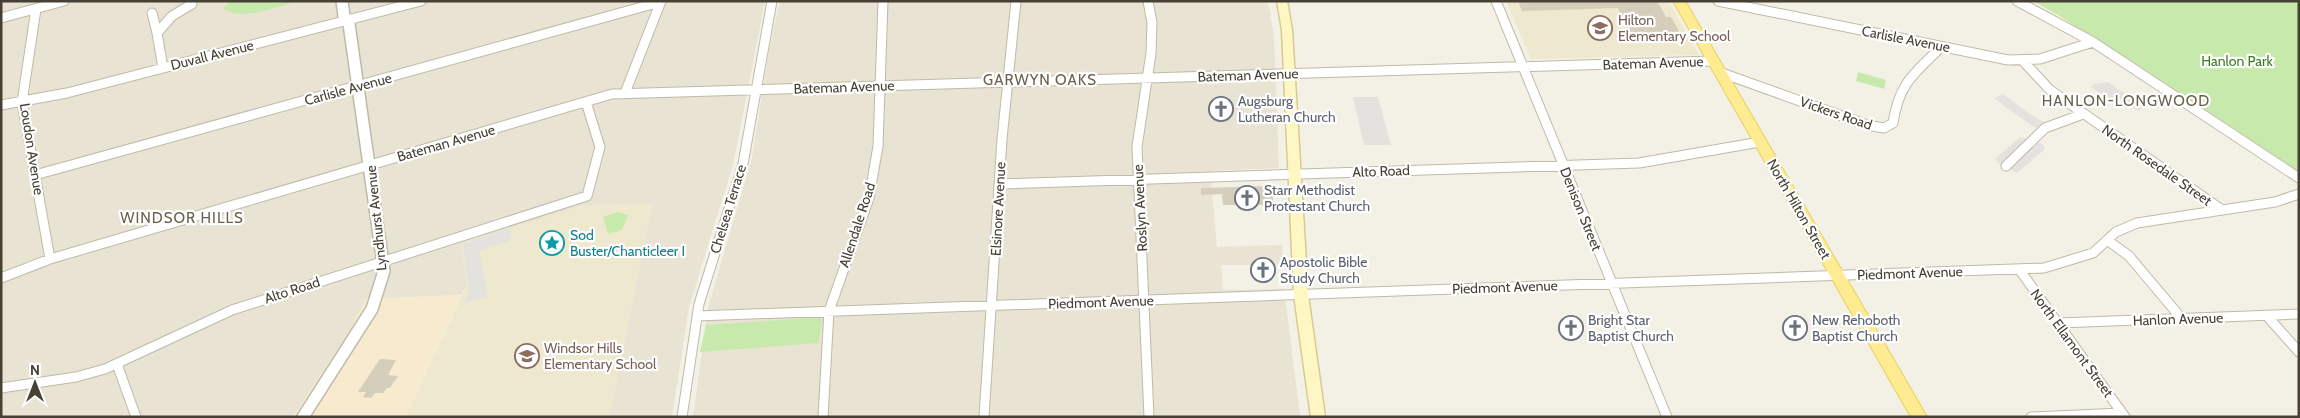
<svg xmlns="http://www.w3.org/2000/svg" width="2300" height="418" font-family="Cabin,sans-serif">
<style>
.residential{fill:#e8e3d3}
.commercial{fill:#f7eacf}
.education{fill:#ede8ce}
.green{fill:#c7eaac}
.parking{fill:#e4e2de}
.building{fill:#d5ceba}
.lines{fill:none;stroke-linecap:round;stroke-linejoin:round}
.minor-casing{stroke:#bfbaa7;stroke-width:11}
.tertiary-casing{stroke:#bfbaa7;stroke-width:14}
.secondary-casing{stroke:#d6cb93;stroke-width:3}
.primary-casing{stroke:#e9cf5d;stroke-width:2}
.minor{stroke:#fff;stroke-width:9}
.tertiary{stroke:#fff;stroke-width:11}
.secondary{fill:#fff7c3;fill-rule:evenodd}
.primary{fill:#ffec92;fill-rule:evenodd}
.labels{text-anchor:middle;stroke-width:4.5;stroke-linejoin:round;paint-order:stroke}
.education-label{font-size:14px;fill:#785e54;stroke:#fff;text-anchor:start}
.street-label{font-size:14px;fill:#464134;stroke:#fff}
.park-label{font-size:14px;fill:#3c7a25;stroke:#fff}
.worship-label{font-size:14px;fill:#5b616d;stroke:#fff;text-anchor:start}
.culture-label{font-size:14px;fill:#0d838f;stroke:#fff;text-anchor:start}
.neighbourhood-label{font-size:15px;letter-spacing:1px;fill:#69614b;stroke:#fff}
</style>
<rect width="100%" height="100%" fill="#f3f1e5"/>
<path class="residential" d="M1,1h764l-32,164 -44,142 -17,110h-63l43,-214 -191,41 6,40 -6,11 -95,4 -16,31 -57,87h-292z
M780,1h488l6,35 5,132 -69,3 7,76 65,-2 1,20h-62l2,25 61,-1 16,128h-607l15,-110 44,-149 17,-108z"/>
<path class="commercial" d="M461,295l-55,122h-113l57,-87 16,-31z"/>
<path class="education" d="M1506,1h162l31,54 -168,4z
M652,203l-43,214h-203l61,-133 -6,-40 122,-39z"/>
<path class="green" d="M231,1h65c-16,6 -60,21 -73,7z
M2033,1h266v172l-241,-158z
M1858,72l28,8 -2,9 -28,-8z
M618,212l10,3 -6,15 -14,4 -5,-17z
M822,317l-3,26 -119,9 6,-27z"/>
<path class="parking" d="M2108,82l35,24 -1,3 -4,2 -17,-12 -9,3 -21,-15 3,-3z
M2003,94l24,18 18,11 -10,5 -39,-28 -1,-2z
M1353,97h25l13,48h-27z
M2020,137l22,7 3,5 -28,24 -16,-7 -6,-7z
M509,229l3,11 -33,11 9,45 -22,7 3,-12 -6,-47z"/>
<path class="building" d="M1518,1h139l9,16h5l9,16h-50l-12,-25 -96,3z
M1271,186l3,19h-51l-1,-11 -21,1v-7z
M380,359l16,1 -8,15 10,1 -8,12h-3l-4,5h-8l-4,5 -8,-1 3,-5h-8z"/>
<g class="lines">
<defs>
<path id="minor" d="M1148,1l4,22 -1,30 -14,94 12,270
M1496,1l171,416
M1718,1l290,59 32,-1 53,-17
M2017,1l76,41 206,136
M36,9l-14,93 28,157
M152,13l5,20
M1,18l63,-17
M2023,61l27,29 172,120
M163,68l-6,-35 15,-17 20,-12
M1719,72l148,53 17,3 9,-5c6,-40 21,-49 48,-76
M625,93l36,-92
M1,105l66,-12 354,-92
M2006,166l39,-38 38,-14
M35,175l625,-173
M999,184l640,-21 121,-21
M2107,240l22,16 53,63
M2019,269l106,148
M1,278l49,-19 562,-165 1101,-33
M697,316l1347,-48 49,-15 23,-21 21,-9 138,-21 24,-8
M2267,316l32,36
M2058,323l241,-9
M117,364l19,53
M1,388l75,-11 29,-8 127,-59 355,-114 13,-49 -14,-45
M682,417l17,-113 44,-140 29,-163
M823,417l6,-106 40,-113 9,-52 5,-145
M984,417l18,-278 14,-138
M2031,417l91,-4"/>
<path id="tertiary" d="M303,417l69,-108 12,-38 -35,-247 -5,-8 -2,-15"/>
<path id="secondary" d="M1277,1h10l5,29 16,265 17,122h-14l-17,-122 -12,-265z"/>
<path id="primary" d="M1673,1h12l242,416h-16z"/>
</defs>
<use href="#minor" class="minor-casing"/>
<use href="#tertiary" class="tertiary-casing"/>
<use href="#secondary" class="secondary-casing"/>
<use href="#primary" class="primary-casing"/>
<use href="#minor" class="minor"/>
<use href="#tertiary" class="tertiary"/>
<use href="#secondary" class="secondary"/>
<use href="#primary" class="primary"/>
</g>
<defs>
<symbol id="school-ring" viewBox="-11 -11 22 22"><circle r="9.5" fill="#fff" stroke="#8d6e63" stroke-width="1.5"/><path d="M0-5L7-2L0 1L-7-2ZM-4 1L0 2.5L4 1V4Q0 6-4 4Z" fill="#8d6e63"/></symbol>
<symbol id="church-ring" viewBox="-11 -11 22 22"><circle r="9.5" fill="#fff" stroke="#6b7280" stroke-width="1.5"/><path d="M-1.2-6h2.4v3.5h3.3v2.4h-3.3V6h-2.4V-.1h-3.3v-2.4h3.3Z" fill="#6b7280"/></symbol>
<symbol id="sight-ring" viewBox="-11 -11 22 22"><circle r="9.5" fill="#fff" stroke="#0f9aa8" stroke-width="1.5"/><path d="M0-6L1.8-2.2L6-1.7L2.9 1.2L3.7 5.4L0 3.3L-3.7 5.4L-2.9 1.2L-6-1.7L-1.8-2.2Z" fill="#0f9aa8"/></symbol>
</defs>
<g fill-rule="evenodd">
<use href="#school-ring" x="1586" y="14" width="28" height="28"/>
<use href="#church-ring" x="1207" y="95" width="28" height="28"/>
<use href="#church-ring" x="1233" y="184" width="28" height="28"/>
<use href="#sight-ring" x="538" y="229" width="28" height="28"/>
<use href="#church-ring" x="1249" y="256" width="28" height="28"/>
<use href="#church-ring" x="1557" y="314" width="28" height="28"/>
<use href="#church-ring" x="1781" y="314" width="28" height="28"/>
<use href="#school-ring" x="513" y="342" width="28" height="28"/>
</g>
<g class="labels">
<g class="education-label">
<text x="1618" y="25">Hilton<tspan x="1618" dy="16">Elementary School</tspan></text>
<text x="544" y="353">Windsor Hills<tspan x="544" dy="16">Elementary School</tspan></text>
</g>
<g class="street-label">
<text transform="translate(1906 39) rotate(11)" y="5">Carlisle Avenue</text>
<text transform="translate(212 55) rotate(-14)" y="5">Duvall Avenue</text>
<text transform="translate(1653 63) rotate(-2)" y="5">Bateman Avenue</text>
<text transform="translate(1248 75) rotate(-2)" y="5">Bateman Avenue</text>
<text transform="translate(844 87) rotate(-2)" y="5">Bateman Avenue</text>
<text transform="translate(348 89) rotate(-15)" y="5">Carlisle Avenue</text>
<text transform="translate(1836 113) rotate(19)" y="5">Vickers Road</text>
<text transform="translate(446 143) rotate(-16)" y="5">Bateman Avenue</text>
<text transform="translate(32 149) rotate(81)" y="5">Loudon Avenue</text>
<text transform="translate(2157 165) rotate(35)" y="5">North Rosedale Street</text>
<text transform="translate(1381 171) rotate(-2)" y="5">Alto Road</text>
<text transform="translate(1140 208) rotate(-93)" y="5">Roslyn Avenue</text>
<text transform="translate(728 209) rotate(-73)" y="5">Chelsea Terrace</text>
<text transform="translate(998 209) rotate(-87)" y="5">Elsinore Avenue</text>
<text transform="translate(1581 209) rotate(68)" y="5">Denison Street</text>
<text transform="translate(1799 209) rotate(60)" y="5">North Hilton Street</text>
<text transform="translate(376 218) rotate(-96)" y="5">Lyndhurst Avenue</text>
<text transform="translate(857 225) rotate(-72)" y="5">Allendale Road</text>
<text transform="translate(1910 273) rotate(-2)" y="5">Piedmont Avenue</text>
<text transform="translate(1505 287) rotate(-2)" y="5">Piedmont Avenue</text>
<text transform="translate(292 290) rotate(-18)" y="5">Alto Road</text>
<text transform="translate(1101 302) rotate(-2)" y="5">Piedmont Avenue</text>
<text transform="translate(2178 319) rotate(-2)" y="5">Hanlon Avenue</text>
<text transform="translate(2072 343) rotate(54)" y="5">North Ellamont Street</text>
</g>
<g class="park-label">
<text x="2237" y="66">Hanlon Park</text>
</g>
<g class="worship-label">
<text x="1238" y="106">Augsburg<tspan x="1238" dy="16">Lutheran Church</tspan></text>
<text x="1264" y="195">Starr Methodist<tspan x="1264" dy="16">Protestant Church</tspan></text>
<text x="1280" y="267">Apostolic Bible<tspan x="1280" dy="16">Study Church</tspan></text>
<text x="1588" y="325">Bright Star<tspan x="1588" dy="16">Baptist Church</tspan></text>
<text x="1812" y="325">New Rehoboth<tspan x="1812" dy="16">Baptist Church</tspan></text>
</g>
<g class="culture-label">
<text x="570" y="240">Sod<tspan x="570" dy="16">Buster/Chanticleer I</tspan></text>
</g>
<g class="neighbourhood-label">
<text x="1040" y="85">GARWYN OAKS</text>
<text x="2126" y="106">HANLON-LONGWOOD</text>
<text x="182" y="223">WINDSOR HILLS</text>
</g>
</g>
<rect width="2300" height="418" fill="none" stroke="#464134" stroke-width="5"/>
<g transform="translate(35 383)" stroke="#ffffff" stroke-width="4" paint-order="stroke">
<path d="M0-4L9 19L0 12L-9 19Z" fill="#464134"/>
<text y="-8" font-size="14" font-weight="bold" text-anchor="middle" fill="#464134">N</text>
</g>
</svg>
